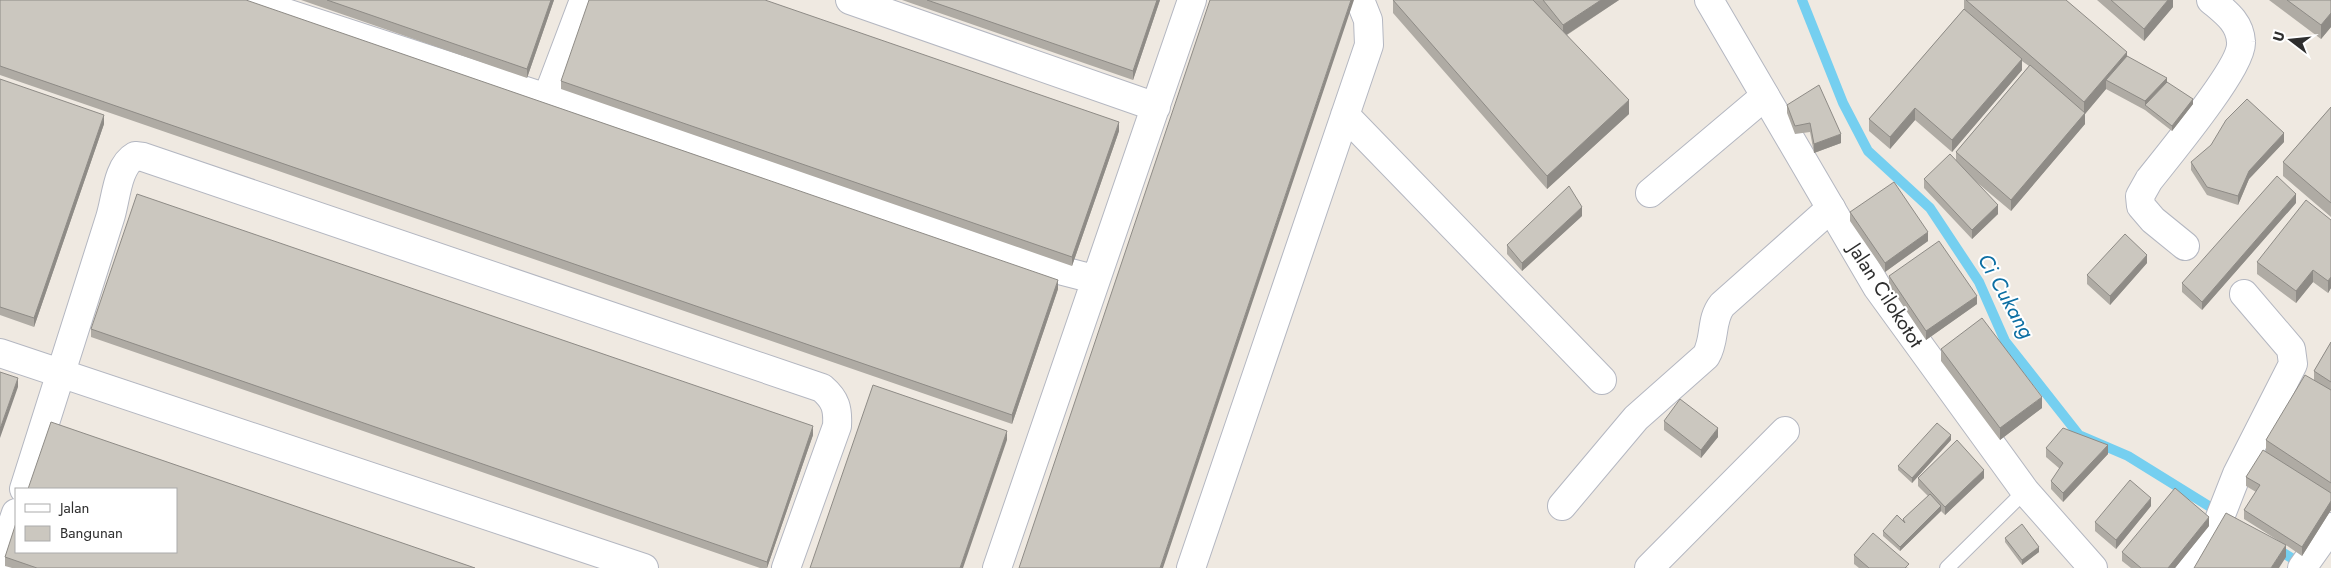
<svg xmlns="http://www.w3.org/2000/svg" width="2331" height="568" font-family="Jost,sans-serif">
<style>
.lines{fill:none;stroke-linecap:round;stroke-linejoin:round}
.stream{stroke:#75cff0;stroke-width:10}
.service-casing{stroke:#b4b7c1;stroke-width:16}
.minor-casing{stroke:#b4b7c1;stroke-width:30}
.tertiary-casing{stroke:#b4b7c1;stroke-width:30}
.service{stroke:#fff;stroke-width:14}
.minor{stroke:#fff;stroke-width:28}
.tertiary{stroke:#fff;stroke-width:28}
.wall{fill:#afaba4}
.shaded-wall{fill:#8e8b86}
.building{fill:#cbc7bf;stroke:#8e8b86}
.labels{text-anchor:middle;stroke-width:4;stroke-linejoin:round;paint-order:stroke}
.street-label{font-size:20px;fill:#2e2e2e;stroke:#fff}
.water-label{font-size:21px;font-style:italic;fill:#0d6fa3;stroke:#fff}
</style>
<rect width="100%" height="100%" fill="#efe9e1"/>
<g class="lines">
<path class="stream" d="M1802,0l41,103 25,48 62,57 49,74 26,59 74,94 49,21 92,57
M2275,548l28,17"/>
<defs>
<path id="service" d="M1947,568l78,-77"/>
<path id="minor" d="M246,0l301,98 512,172 35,9
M850,0l306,107
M547,98l37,-98
M1345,115l257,265
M1650,193l115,-97
M2185,246l-32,-26 -12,-14 -1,-10 9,-16c18,-23 94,-114 92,-138 -1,-20 -16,-30 -30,-42
M0,353l644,215
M24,489c28,-91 57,-181 86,-271 6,-18 7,-52 25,-62l8,1 679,231c14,12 16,21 15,38l-51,142
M1562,506l74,-88 70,-62c10,-17 4,-36 16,-51l109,-97
M1,568l5,-26 10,-29
M997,568l195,-568
M1191,568l178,-523 -1,-25 -8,-20
M1649,568l136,-137
M2189,568l28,-43 20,-51 56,-110 -2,-15 -47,-55
M2302,568l29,-41"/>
<path id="tertiary" d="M1709,0l168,287 148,204 68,77"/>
</defs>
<use href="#service" class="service-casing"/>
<use href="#minor" class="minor-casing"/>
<use href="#tertiary" class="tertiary-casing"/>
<use href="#service" class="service"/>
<use href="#minor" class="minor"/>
<use href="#tertiary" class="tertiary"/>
</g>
<path class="wall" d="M0,0l1058,289 -46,135 -1012,-349z
M301,0h253l-27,78z
M902,0h258l-27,80z
M1393,0h226l-52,35 62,79 -82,75 -154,-176z
M1964,0h102l61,56 40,26 26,22 -21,27 -27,-21 -39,-21 -21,25v10l-74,87 -37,-31 24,34 -26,25 -48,-51v-9l32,-19v-8l73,-86 -7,-5v9l-70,82 -37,-32 -25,29 -21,-18v-12l95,-110z
M2097,0h76v7l-29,34z
M2269,0h62v27l-10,12z
M0,79l104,45 -70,203 -34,-12z
M561,81l558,50 -47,135 -511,-177z
M1787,105l54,38 -27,10 -4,-21 -15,2 -8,-21z
M2331,107v110l-48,-41v-14z
M2284,142l-35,37 -11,26 -31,-10 -16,-25v-8z
M2296,203l-94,107 -20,-18v-9z
M1850,212l78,29 -43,31 -35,-51z
M1582,216l-60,55 -15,-17v-9z
M2331,220v68l-3,5 -15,-11 -17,21 -39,-29v-12z
M2147,263l-37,42 -23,-21v-9z
M1889,276l88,28 -51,36 -37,-55z
M91,329l722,106 -46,133h-7l-669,-231z
M2331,342v168l-29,46 -16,-11v12l-4,-14 -38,-24v-9l12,-18 -10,-6v-9l20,-25v-12l48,-60v-9z
M1941,349l101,59 -42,32 -59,-79z
M1664,421l54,16 -17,21 -37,-28z
M1951,440l-39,43 -14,-13v-4z
M2046,448l62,6 -45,48 -12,-13v-8l9,-12 -14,-12z
M1918,478h66l-39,37 -4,-4 -41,40 -17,-15v-5l20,-10v-2l25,-23 -10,-10z
M2151,506l-35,43 -21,-18v-9z
M2209,526l-34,42h-44l-9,-7v-9z
M2005,538l34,14 -17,13 -17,-23z
M1854,555l55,13h-50l-5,-4z
M5,557l470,11h-463l-7,-2z"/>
<path class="shaded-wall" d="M551,0h3l-27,78v-9z
M1157,0h3l-27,80v-9z
M1351,0h3l-191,568h-3z
M1601,0h18l-56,37v-12z
M2168,0h5v7l-29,34v-12z
M2331,13v14l-10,12v-14z
M2127,52v12l-21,16v9l-21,25v10l-74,87v-11l73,-87v-11z
M2022,59v11l-70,82v-12z
M2167,78v9l-22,18v-4z
M2193,99v5l-21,27v-5z
M1629,100v14l-82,75v-13z
M1915,108v12l-25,29v-12z
M104,115v9l-70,203v-9z
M1119,122v9l-47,135v-9z
M2284,133v9l-35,37 -11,26v-9l11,-25z
M1841,134v9l-27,10v-9z
M2296,194v9l-94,107v-8z
M1998,205v9l-26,25v-9z
M1582,207v9l-60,55v-8z
M1928,232v9l-43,31v-9z
M2147,255v8l-37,42v-9z
M2313,270v12l-17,21v-12z
M2331,277v11l-3,5v-12z
M1058,280v9l-46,135v-9z
M1977,296v8l-51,36v-9z
M18,378v9l-18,51v-9z
M2042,397v11l-42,32v-12z
M813,426v9l-46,133v-6z
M1718,428v9l-17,21v-8z
M1007,431v9l-44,128h-3z
M1951,435v5l-39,43v-5z
M2108,445v9l-45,48v-9z
M1984,470v8l-39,37v-8z
M2151,498v8l-35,43v-9z
M2331,501v9l-29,46v-9z
M1941,506v5l-41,40v-4z
M2209,517v9l-34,42h-7z
M2286,545v12l-7,11h-8z
M2039,547v5l-17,13v-5z"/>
<path class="building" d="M0,0h246l812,280 -46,135 -1012,-349z
M327,0h224l-24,69z
M589,0h176l354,122 -47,135 -511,-176z
M927,0h230l-24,71z
M1210,0h141l-191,568h-141z
M1393,0h140l96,100 -82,76z
M1543,0h58l-38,25z
M1966,0h100l61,52 -43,50z
M2111,0h57l-24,29z
M2287,0h44v13l-10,12z
M1964,9l58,50 -70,81 -37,-32 -25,29 -21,-18z
M2127,56l40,22 -22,23 -39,-21z
M2030,65l55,48 -74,87 -55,-48z
M0,79l104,36 -70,203 -34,-11z
M2167,82l26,17 -21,27 -27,-21z
M1819,85l22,49 -27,10 -4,-21 -15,3 -8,-21z
M2247,99l37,34 -35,38 -11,25 -31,-9 -16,-25 20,-17 15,-25z
M2331,107v96l-48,-41z
M1950,154l48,51 -26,25 -48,-51z
M2277,176l19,18 -94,108 -20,-19z
M1894,182l34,50 -43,31 -35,-51z
M1569,186l13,21 -60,56 -15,-18z
M137,194l676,232 -46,136 -676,-233z
M2306,200l25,20v57l-3,4 -15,-11 -17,21 -39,-29z
M2125,234l22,21 -37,41 -23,-21z
M1939,241l38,55 -51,35 -37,-55z
M1982,318l60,79 -42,31 -59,-79z
M2331,342v40l-17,-11z
M0,372l18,6 -18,51z
M2305,375l26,15v93l-65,-43z
M873,385l134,46 -47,137h-150z
M1680,399l38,29 -17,22 -37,-29z
M51,422l424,146h-438l-32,-11 11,-34v29h160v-63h-148z
M1937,423l14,12 -39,43 -14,-12z
M2063,428l45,17 -45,48 -12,-12 12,-18 -17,-15z
M1957,440l27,30 -39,37 -27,-29z
M2263,450l68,43v8l-29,46 -58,-37 16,-25 -14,-8z
M2130,480l21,18 -35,42 -21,-18z
M2175,488l34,29 -41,51h-27l-19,-16z
M1930,494l11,12 -41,41 -17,-16 14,-16 8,8 -2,-4z
M2226,513l60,32 -15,23h-77z
M2022,524l17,23 -17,13 -17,-22z
M1873,533l36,31 -4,4h-36l-15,-13z"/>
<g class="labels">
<g class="street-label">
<text transform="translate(1886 295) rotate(57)" y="7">Jalan Cilokotot</text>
</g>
<g class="water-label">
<text transform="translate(2006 296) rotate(61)" y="7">Ci Cukang</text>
</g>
</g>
<rect x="15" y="488" width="162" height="65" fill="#ffffff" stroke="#ababab"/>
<rect x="25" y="504" width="25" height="8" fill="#ffffff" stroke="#ababab"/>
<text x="60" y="513" font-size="15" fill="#2e2e2e">Jalan</text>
<rect x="25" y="526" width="25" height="15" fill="#cbc7bf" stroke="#ababab"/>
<text x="60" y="538" font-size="15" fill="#2e2e2e">Bangunan</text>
<g transform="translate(2291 40) rotate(286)" stroke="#ffffff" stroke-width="4" paint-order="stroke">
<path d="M0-4L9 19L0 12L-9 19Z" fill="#2e2e2e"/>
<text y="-8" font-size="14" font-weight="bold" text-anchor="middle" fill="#2e2e2e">U</text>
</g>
</svg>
